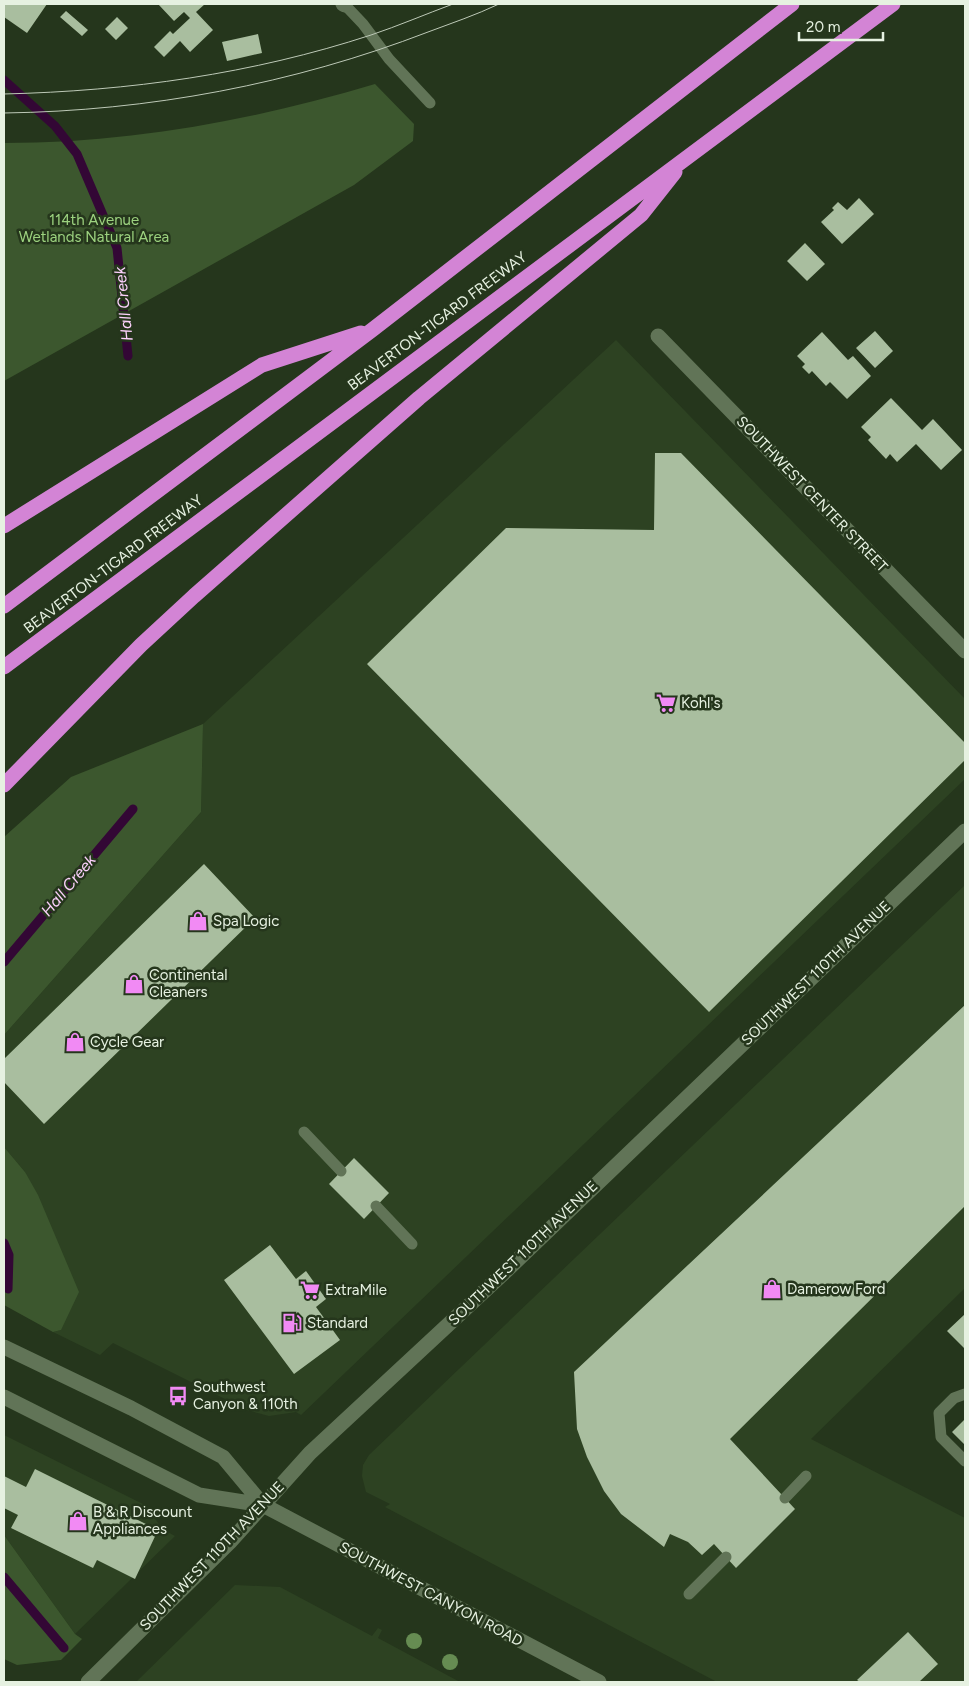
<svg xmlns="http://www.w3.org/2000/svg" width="969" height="1686" font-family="Figtree,sans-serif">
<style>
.built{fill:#2d4222}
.green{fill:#3c572e}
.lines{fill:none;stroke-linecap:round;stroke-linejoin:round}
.stream{stroke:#330735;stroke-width:9}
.building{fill:#a9be9f}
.lane{stroke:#617457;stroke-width:11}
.street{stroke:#617457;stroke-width:15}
.secondary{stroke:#617457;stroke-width:15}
.highway{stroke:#d384d5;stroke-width:15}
.tram{stroke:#bdc9b7;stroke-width:1}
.tree{fill:#668c52}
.labels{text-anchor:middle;stroke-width:5;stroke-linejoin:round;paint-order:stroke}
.park-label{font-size:15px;fill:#9cd27f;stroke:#25361c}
.street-label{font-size:15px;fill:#e6f1e1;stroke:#25361c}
.poi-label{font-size:15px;fill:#e6f1e1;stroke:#25361c;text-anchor:start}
.water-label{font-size:16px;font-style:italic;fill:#fcd1fc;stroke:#25361c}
</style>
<rect width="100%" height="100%" fill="#25361c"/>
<path class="built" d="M616,340l349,359v80l-664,636 -5,-3 -27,4 -22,-6 -134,-67 -13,12 -47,-23 8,-2 -36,-158 -21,-25v-112l197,-223 2,-88z
M965,885v403l-154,151 154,79v164h-248l-332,-175 5,-3 -24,-12 -4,-16 1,-11 6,-10z
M4,1435l143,71 15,23 13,7 -100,98 -71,-99z
M235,1585l45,2 92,49 6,-8 4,2 -4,8 82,44h-324z"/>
<path class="green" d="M375,84l39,40 -1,17 -59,44 -350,196v-238c127,0 250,-23 371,-59z
M203,724l-2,88 -197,223v-198l67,-60z
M4,1147l21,25 13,23 41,97 -18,38 -8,2 -49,-27z
M4,1535l71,99 7,5 -21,21 -44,5 -13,-6z"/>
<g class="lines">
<path class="stream" d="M4,80l51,46 22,28 40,94 11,108
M4,962l129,-153
M4,1243l5,12 -1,34
M4,1577l60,71"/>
</g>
<path class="building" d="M4,4h43l-20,29 -23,-16z
M158,4h47l-9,8 17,18 -23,22 -10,-11 -16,16 -10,-10 16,-16 3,3 17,-16 -6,-6 -10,9z
M66,11l22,19 -6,6 -22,-19z
M117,17l11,11 -12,12 -11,-11z
M258,34l4,19 -35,8 -5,-19z
M859,198l15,16 -32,30 -21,-22 13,-12 -2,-2 6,-6 9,8z
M805,243l20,21 -18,17 -20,-20z
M875,331l18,20 -18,17 -19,-20z
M822,332l26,28 5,-4 18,20 -24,23 -17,-17 -4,4 -14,-15 -3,3 -7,-7 3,-3 -8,-8z
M891,398l31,32 11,-11 29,31 -21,20 -25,-26 -19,18 -7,-8 -4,5 -18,-19 3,-3 -10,-10z
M655,453h26l284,290v17l-256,252 -342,-348 139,-136 148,2z
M204,864l51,54 -211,206 -40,-42v-23z
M965,1005v201l-235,233 65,70 -59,59 -22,-24 -12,11 -14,-13 -18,-8 -6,13 -43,-33 -17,-23 -17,-34 -10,-28 -3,-57z
M354,1158l35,35 -25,26 -35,-35z
M270,1245l26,34 10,-8 20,28 -10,8 24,33 -46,34 -70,-94z
M965,1314v35l-18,-18z
M965,1419v26l-13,-13z
M35,1469l123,61 -23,49 -38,-19 -4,8 -82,-40 7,-13 -14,-7v-32l22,11z
M908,1632l30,32 -19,18h-59l-3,-2z"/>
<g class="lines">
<path class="lane" d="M345,5l18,19 26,35 41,44
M304,1132l37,39
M376,1206l36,38
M965,1394l-11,4 -15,15 2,24 24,24
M785,1498l21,-22
M689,1594l37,-37"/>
<path class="street" d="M343,4l2,1
M658,336l307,315"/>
<path class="secondary" d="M4,1347l127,61 92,49 40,48
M4,1397l195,98 64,10 336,177
M88,1682l142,-140 80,-89 197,-183 458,-439"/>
<path class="highway" d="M4,526l258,-161 99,-32
M4,606l368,-276 420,-326
M4,667l889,-663
M4,785l137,-140 53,-49 225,-198 222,-183 34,-43"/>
<path class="tram" d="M4,94c125,-3 248,-20 367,-59 27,-9 55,-21 82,-31
M4,113c145,-2 289,-29 424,-81 24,-9 48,-17 71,-28"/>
</g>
<g class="tree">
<circle cx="414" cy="1641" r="8"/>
<circle cx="450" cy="1662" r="8"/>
</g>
<defs>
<symbol id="supermarket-bare" viewBox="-9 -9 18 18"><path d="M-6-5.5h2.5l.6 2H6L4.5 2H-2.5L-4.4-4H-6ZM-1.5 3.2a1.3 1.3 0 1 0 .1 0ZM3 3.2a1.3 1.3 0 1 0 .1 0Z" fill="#f18af4" stroke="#25361c" stroke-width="2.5" paint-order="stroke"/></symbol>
<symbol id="shop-bare" viewBox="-9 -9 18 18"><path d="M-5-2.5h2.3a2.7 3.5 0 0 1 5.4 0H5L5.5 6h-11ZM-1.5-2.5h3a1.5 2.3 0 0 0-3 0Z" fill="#f18af4" stroke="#25361c" stroke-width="2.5" paint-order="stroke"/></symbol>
<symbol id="fuel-bare" viewBox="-9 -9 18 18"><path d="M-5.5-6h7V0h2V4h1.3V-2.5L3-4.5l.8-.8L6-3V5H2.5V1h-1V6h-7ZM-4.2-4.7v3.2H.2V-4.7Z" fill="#f18af4" stroke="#25361c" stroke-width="2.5" paint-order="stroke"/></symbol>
<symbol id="bus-bare" viewBox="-9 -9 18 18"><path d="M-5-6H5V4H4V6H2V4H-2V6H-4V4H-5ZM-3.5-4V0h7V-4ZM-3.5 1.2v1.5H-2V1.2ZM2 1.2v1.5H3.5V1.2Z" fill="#f18af4" stroke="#25361c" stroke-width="2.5" paint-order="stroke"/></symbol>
</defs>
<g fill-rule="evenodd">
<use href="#supermarket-bare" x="652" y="689" width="28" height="28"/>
<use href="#shop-bare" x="184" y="907" width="28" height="28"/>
<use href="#shop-bare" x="120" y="970" width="28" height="28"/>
<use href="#shop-bare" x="61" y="1028" width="28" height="28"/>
<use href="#shop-bare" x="758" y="1275" width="28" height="28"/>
<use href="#supermarket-bare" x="296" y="1276" width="28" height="28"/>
<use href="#fuel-bare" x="278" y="1309" width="28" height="28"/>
<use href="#bus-bare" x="164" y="1382" width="28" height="28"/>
<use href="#shop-bare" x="64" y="1507" width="28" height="28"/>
</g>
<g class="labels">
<g class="park-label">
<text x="94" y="225">114th Avenue<tspan x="94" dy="17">Wetlands Natural Area</tspan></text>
</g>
<g class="street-label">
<text transform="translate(437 321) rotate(-37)" y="5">BEAVERTON-TIGARD FREEWAY</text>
<text transform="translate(812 494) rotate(46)" y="5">SOUTHWEST CENTER STREET</text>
<text transform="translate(113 564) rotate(-37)" y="5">BEAVERTON-TIGARD FREEWAY</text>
<text transform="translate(816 973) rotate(-44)" y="5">SOUTHWEST 110TH AVENUE</text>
<text transform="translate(523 1253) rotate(-44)" y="5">SOUTHWEST 110TH AVENUE</text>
<text transform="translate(212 1556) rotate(-46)" y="5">SOUTHWEST 110TH AVENUE</text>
<text transform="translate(431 1594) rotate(28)" y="5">SOUTHWEST CANYON ROAD</text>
</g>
<g class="poi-label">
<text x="681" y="708">Kohl's</text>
<text x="213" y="926">Spa Logic</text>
<text x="149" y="980">Continental<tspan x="149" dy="17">Cleaners</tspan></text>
<text x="90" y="1047">Cycle Gear</text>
<text x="787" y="1294">Damerow Ford</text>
<text x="325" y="1295">ExtraMile</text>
<text x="307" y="1328">Standard</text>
<text x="193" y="1392">Southwest<tspan x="193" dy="17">Canyon &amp; 110th</tspan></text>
<text x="93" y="1517">B &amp; R Discount<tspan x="93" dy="17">Appliances</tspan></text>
</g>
<g class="water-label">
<text transform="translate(123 304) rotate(-96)" y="6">Hall Creek</text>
<text transform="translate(68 885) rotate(-50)" y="6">Hall Creek</text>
</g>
</g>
<rect width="969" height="1686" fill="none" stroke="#e6f1e1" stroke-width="10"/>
<path d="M799 32v8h84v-8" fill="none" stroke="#e6f1e1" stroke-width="2.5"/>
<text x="806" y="32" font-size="15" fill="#e6f1e1" stroke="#25361c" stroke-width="4" paint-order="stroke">20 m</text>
</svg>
